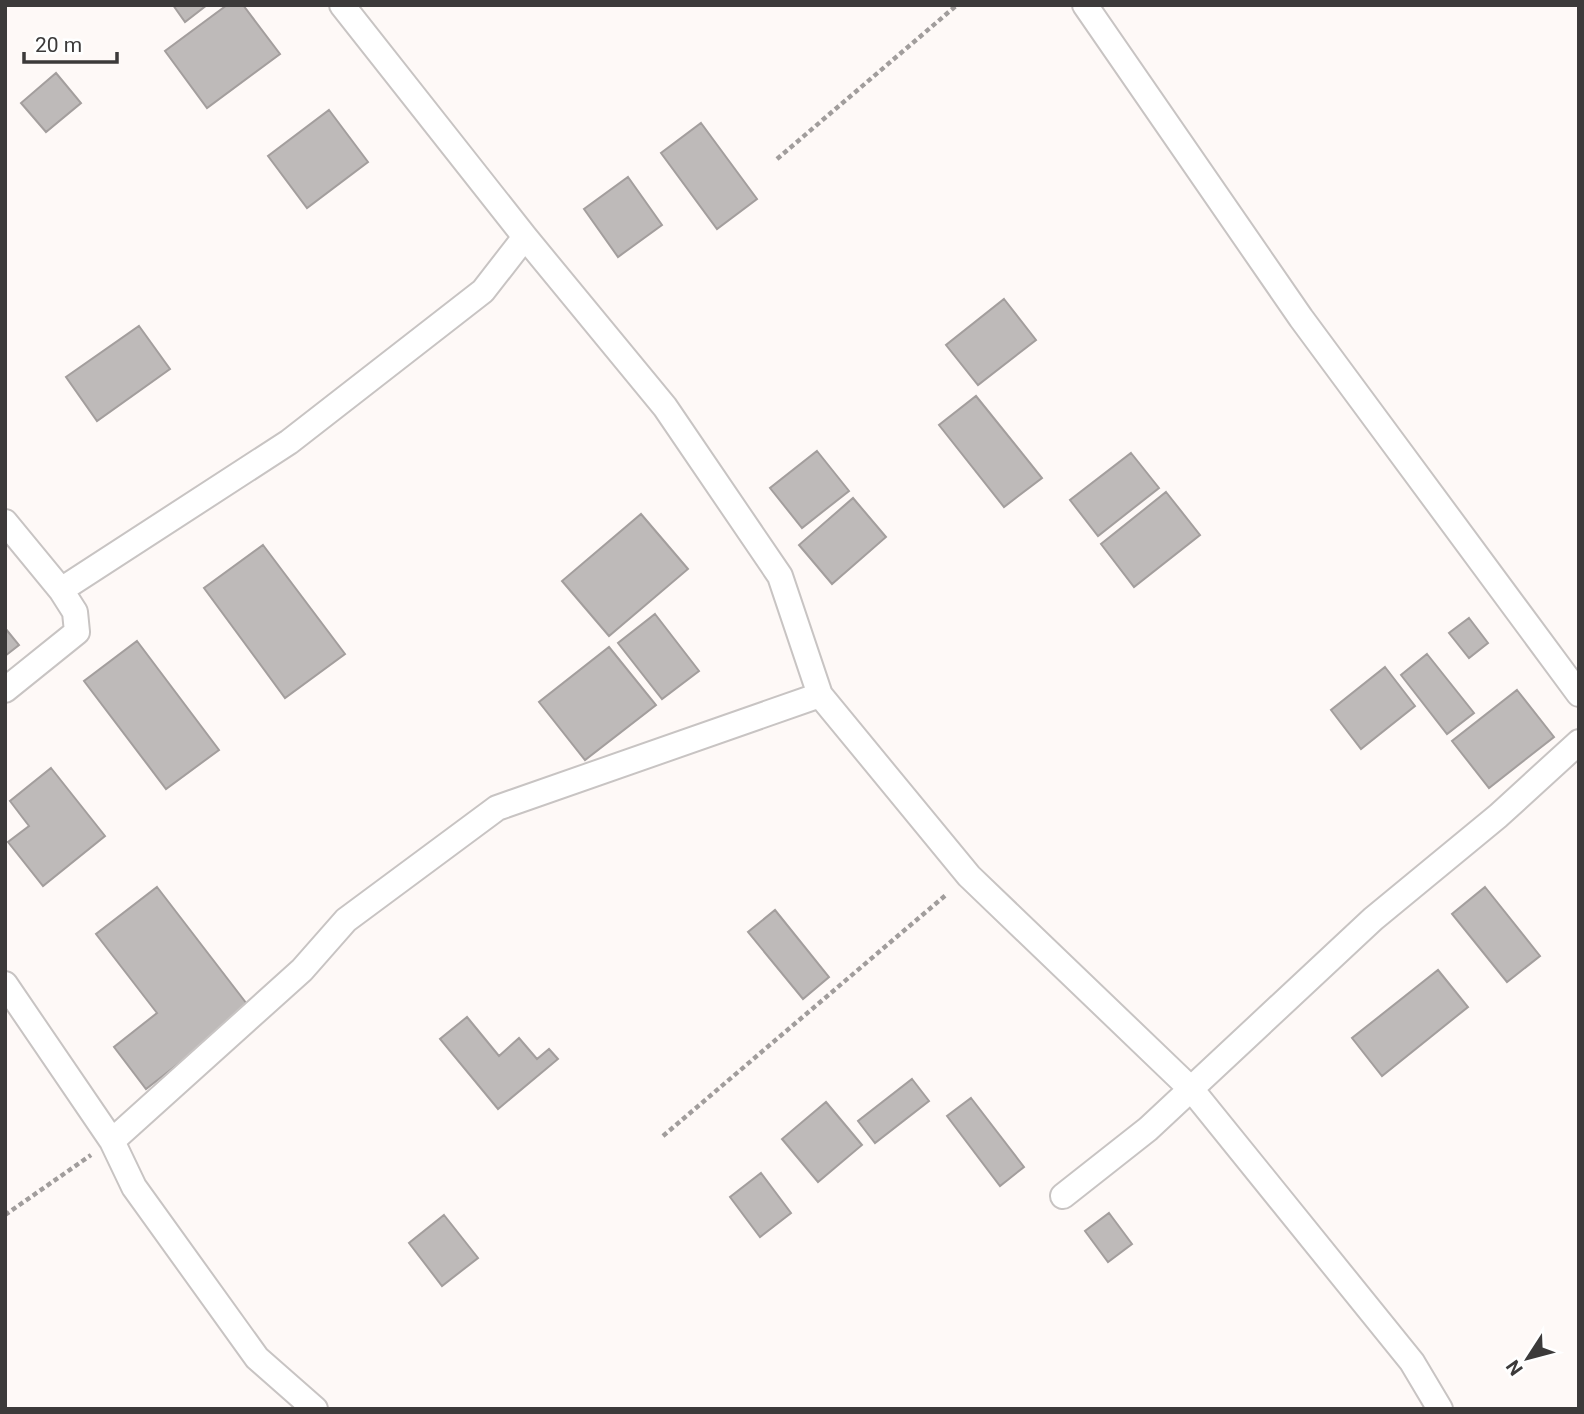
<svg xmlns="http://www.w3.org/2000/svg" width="1584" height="1414" font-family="Roboto,sans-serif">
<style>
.building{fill:#bebab9;stroke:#a39e9d;stroke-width:2}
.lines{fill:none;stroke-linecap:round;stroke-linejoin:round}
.minor-casing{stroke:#c8c4c3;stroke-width:28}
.path{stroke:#a19d9c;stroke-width:4.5;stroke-dasharray:5 3.5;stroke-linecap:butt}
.minor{stroke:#fff;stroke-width:24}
</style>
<rect width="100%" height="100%" fill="#fef9f7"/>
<path class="building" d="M173,5h34l-22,17z
M227,5h16l37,49 -73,54 -42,-57z
M56,73l25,30 -35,29 -25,-29z
M329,110l39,52 -61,46 -39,-52z
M701,123l56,76 -40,30 -56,-76z
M628,177l34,48 -44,32 -34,-48z
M1004,299l32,41 -58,45 -32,-40z
M139,326l31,43 -73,52 -31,-44z
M976,396l66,82 -38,29 -65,-82z
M817,451l32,40 -47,37 -32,-40z
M1131,453l28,35 -61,48 -28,-36z
M1166,492l34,43 -66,52 -33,-43z
M853,498l33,39 -54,47 -33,-39z
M641,514l47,55 -79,67 -47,-55z
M263,545l82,109 -60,44 -81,-110z
M655,614l44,57 -37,28 -44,-56z
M1469,618l19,25 -19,15 -20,-25z
M5,628l14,17 -14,11z
M137,641l82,109 -53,39 -82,-108z
M609,647l47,58 -71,55 -46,-58z
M1427,654l47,59 -27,21 -46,-59z
M1385,667l30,39 -54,43 -30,-39z
M1517,690l37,47 -65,51 -37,-47z
M51,768l54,68 -62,50 -35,-44 21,-16 -19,-25z
M157,887l93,121 -104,81 -32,-42 43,-34 -61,-79z
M1485,887l55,69 -33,26 -55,-68z
M775,910l54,67 -26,22 -55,-67z
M1438,970l30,37 -86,69 -30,-38z
M467,1017l32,39 20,-18 18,21 12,-10 9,10 -60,50 -58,-70z
M912,1079l17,22 -54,42 -17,-22z
M971,1098l53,69 -24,19 -53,-70z
M826,1102l36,43 -44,37 -36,-43z
M761,1173l30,40 -31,24 -30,-40z
M1109,1213l23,31 -24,18 -23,-31z
M444,1215l34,43 -36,28 -33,-43z"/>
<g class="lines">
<defs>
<path id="minor" d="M342,5l183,232 140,170 115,169 40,119 149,181 223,214 220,272 28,47
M1085,5l216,313 278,376
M5,522l56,68 14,22 2,20 -72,58
M61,590l228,-148 194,-151 42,-54
M5,984l107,157 22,46 123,171 58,51
M112,1141l190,-171 44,-50 151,-112 323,-113
M1063,1196l85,-67 225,-210 125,-103 81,-74"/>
</defs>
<use href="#minor" class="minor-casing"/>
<path class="path" d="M777,159l180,-154
M663,1136l284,-242
M5,1215l86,-60"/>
<use href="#minor" class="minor"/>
</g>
<rect width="1584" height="1414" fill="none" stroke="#3c3a3a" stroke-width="14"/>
<g transform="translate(1528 1358) rotate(234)" stroke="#ffffff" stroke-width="5" paint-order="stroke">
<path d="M0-5L12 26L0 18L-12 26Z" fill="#3c3a3a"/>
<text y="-10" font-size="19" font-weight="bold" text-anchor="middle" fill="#3c3a3a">N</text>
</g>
<path d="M24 52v10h93v-10" fill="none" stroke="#3c3a3a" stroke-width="3.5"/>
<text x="35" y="52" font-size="21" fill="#3c3a3a" stroke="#ffffff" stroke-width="5" paint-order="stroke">20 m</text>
</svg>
